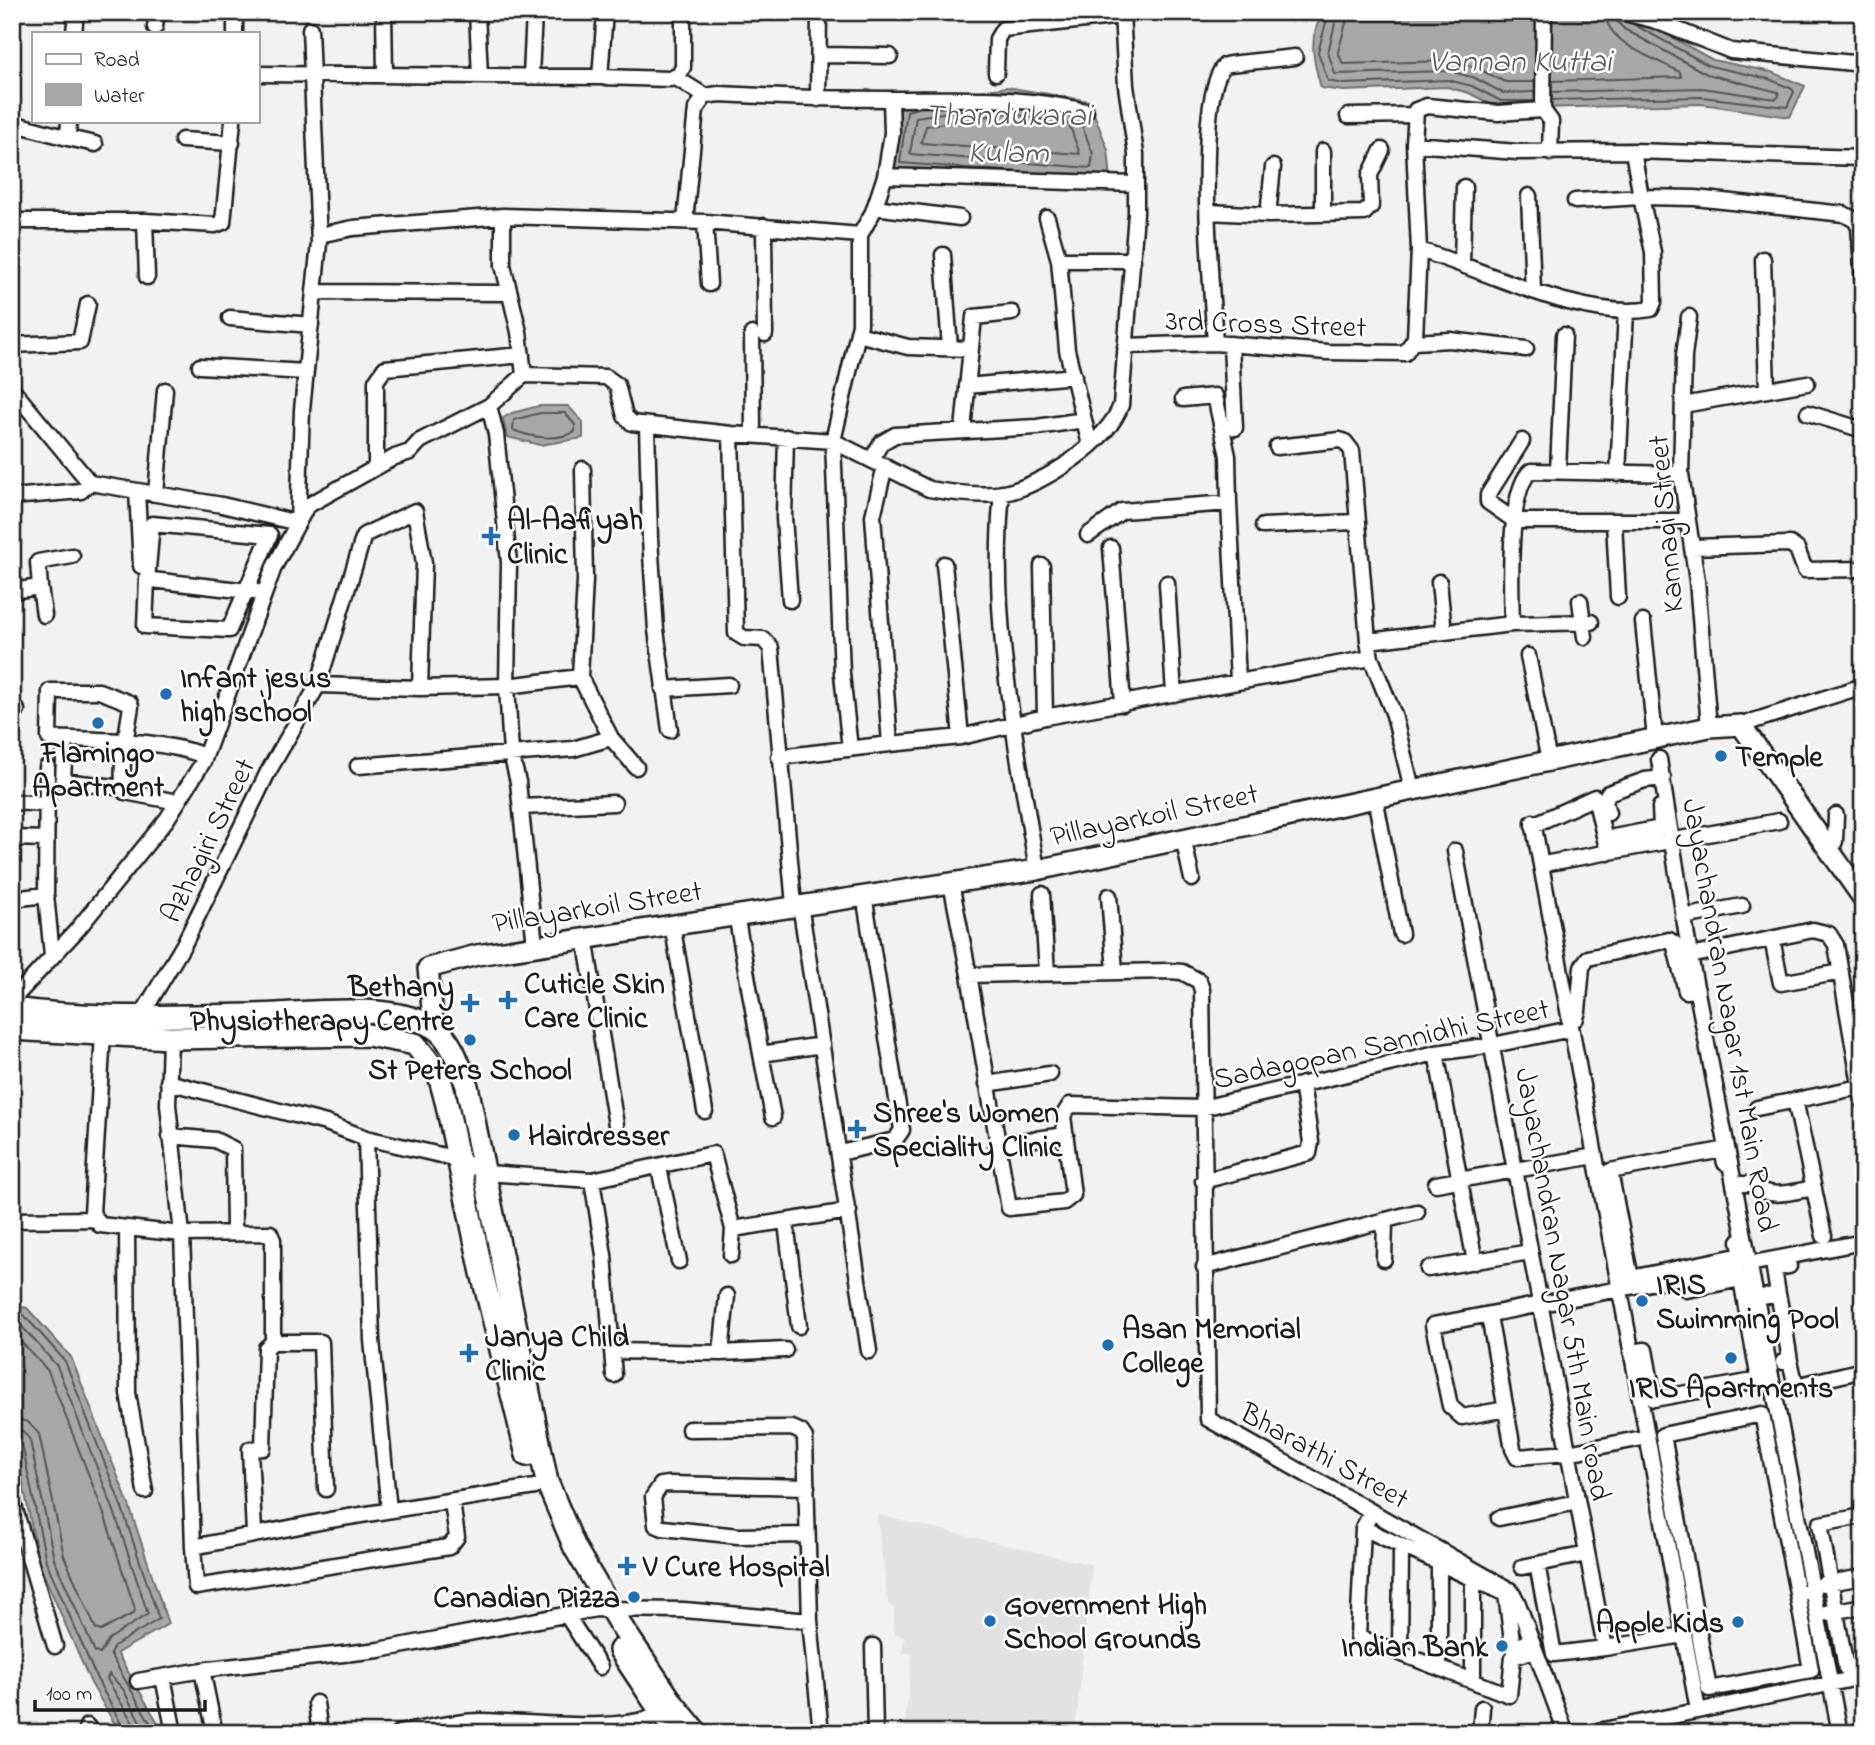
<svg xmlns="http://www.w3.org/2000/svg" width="1875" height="1745" font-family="'Indie Flower',sans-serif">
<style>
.built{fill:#e2e2e2}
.water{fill:#a8a8a8;stroke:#707070;stroke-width:2}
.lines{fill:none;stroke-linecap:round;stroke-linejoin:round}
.shore{stroke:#545454;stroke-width:2}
.street-casing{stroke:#1c1c1c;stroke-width:19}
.secondary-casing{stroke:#1c1c1c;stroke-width:24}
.primary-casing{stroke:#1c1c1c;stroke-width:26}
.street{stroke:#fff;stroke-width:14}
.secondary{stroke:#fff;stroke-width:19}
.primary{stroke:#fff;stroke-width:21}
.poi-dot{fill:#1f6fb2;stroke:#fff;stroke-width:2.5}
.labels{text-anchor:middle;stroke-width:5;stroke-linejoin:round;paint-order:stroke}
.street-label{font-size:30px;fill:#1c1c1c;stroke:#fff}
.poi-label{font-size:30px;font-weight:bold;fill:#1c1c1c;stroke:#fff;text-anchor:start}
.water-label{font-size:32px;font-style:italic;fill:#5b5b5b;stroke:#fff}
</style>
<rect width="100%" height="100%" fill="#f2f2f2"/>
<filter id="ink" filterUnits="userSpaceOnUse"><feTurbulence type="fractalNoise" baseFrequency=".0143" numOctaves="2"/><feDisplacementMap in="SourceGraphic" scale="14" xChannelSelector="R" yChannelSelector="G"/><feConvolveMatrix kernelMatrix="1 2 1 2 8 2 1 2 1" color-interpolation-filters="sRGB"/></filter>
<g filter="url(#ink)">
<path class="built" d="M877,1515l215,50 -17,168h-171l8,-80h-10l3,-15 -11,-5v-25l-6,-4z"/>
<path class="water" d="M1325,12h301l87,48 58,12 34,14 -15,31 -88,-13 -202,5 -31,-16 -22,-6 -103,4 -23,-3c-7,-24 -15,-54 4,-76z
M1007,87l82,14 19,49 3,29 -221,-9 11,-67z
M539,406h29l15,16v16l-43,7 -33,-8 -4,-19 9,-5z
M12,1305l15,3 44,49 58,148 39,119 -51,29 47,80h-44l-29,-50 -52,-119 -27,-136z"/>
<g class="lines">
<path class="shore" d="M1329,12l-11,40 10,29 16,3 104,-4 24,6 29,15h33
M1338,12l-10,40 7,22 114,-3 26,7 28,15 31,-1
M1349,12l-11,40 5,12 108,-3 26,7 28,14h30
M1552,81l129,-4 -1,-5c-24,-13 -74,-28 -75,-60
M1552,92l150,-4 74,11 3,-3 -1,-4 -71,-18 -83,-45 -8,-9
M1552,100l150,-3 85,10 7,-15 -2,-3 -23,-10 -59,-13 -77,-42
M917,108l-10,3 -7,52 119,9
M975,108l-59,9 -6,37 181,14 2,-14 -14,-36
M1007,113l62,11 11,30 -159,-11 5,-17z
M540,413h25l10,12v7c-18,9 -43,6 -62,-2l1,-10z
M12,1312l12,3 41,46 57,147 37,111 -45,27 -4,8 46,79
M12,1321l7,2 38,43 57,145 34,103 -39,25 -9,15 -5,-2 -41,-93 -24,-119 -7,-9 -11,-2
M12,1332l36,39 56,143 31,95 -1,4 -33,18 -5,-2 -32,-73 -25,-122 -11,-12 -16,-4
M12,1438l10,6 24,117 51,118 29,54
M134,1733l-1,-10 -26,-44 2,-5 14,15 23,44"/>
<defs>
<path id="street" d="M384,12l1,62
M477,12l3,64
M605,12l-5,65 70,2 9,-4 4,-8v-55
M1620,12l33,8 78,31 132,13
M155,27l2,-15
M74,33l2,-21
M235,33v-21
M819,55l71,1
M996,73l1,-34 6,-10 119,-13
M257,74l343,3
M531,76l3,-64
M676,78l29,18
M818,99l1,-87
M1543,110l8,11 -1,32
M1348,116l67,-1
M12,123l56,15 1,-17
M68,138l27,6
M182,140l50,3
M1414,144l103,8 116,-1
M885,176l250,8
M1529,196l4,94
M1575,201l66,-4 -8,-46 230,7
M875,207l85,11
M1209,212l59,3 96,-2 7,-7 -1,-31 12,-25
M1323,214v-63
M1268,215l5,-48
M1047,218l12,42 8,90 23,95
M12,221h133l70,4 8,-3 10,-101
M145,221l2,56
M685,221l11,-112 9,-13 14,-2c57,3 114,5 171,5 69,0 128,-4 196,12
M705,222l4,62
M764,226l1,108
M319,235l34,-7 150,-12
M1419,250l-5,-106 2,-34 11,-4 71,7 45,-3 1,-98
M943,255l7,93
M1763,259l4,131
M1059,260h74
M1462,264l2,-77
M314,292l196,1
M1689,317l-5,39 -3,118 16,107 12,146
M230,318l81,7
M752,334l1,100
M858,334l50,13 62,2
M1414,342l36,-2 76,9
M1215,343c-3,-51 -22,-245 10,-278l5,-1 65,-7
M1231,344l4,84
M12,345l68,-3 8,-38
M1125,346l90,-3 112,9 78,1 10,-15 4,-88c65,19 164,72 232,59l3,-7 -1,-50 -12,-55 54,1 149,16 11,6 4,7 4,54
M200,366l106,6
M524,375l-5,-43 -16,-67v-49l202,6 155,13
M967,386l107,-10
M12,389l78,94 132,22 76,18 4,-113 17,-167 -9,-214
M1183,399l32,-3 13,60 1,47
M1683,405l124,-22
M489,406l7,28 13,128 -2,124 4,67 7,29 17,164
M1808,413l55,17
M647,426l3,113 6,91 14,100
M963,430l11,-113 38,-4
M731,434l5,199 8,5 19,1 8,9 23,257
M786,437l-2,81 6,82
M1522,441l-34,54v7l27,19h173
M1277,447l63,-7 5,2 7,9 16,190 3,17 23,57 18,74
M872,459l9,-16 14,-8 142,-8 47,-7
M376,467v-86l9,-13 137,-13
M583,469l2,111 -5,97 31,61
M1558,470l6,-135
M1618,474l8,-163
M137,491l4,75
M1002,493c-13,127 15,253 35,377
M156,494l9,-104
M12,497l69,-6 9,-8
M1614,522l4,75
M1263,526l93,-4
M1088,535l34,-24 107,-8 9,178
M1692,547l98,-3 7,5 8,21 58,-1
M1111,548l12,156
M944,564l17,173
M1042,566l3,151
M147,580l-2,46 84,4 41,-95 -118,-11 -5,56h5l96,11 16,2
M1439,582l5,50
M1167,583l7,111
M40,587l-2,-25 34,-6
M12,591l28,-4 4,28
M1580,601l5,36
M1643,622l12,116
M1512,624l79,-2
M1368,641l144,-17c-1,-31 -5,-134 19,-153l150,3
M1528,656l21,105
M420,688l87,-2 73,-9
M663,689l66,-4
M12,711l5,-1
M1741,725l122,-39
M65,739l-2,42 61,7
M890,744l71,-7 84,-20 326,-59
M850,749l-8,-75 -9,-233 27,-117v-89l13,-23 12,-36 7,-43 -1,-34
M779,757l111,-13 -17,-228 12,-50
M1659,759l31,197 150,777
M358,766l215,-17 38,-11 25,29
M47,767l-1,128 6,60
M1375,797l26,137
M12,802l33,2
M178,802l-53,-10c-7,-20 3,-64 6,-86l-1,-3 -31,-12h-49l-1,47c51,3 108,0 156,18
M521,807l93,-4
M1608,813l-3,-11 3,-9 37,-13 18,-2
M1533,822l165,888
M1533,825l62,-28 13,56
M1183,837l9,42
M1614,837l47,-9 -1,-21
M12,838l33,1
M1455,851l150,797 79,-13
M1830,851l5,-10 1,-26
M1542,868l7,-5 230,-42
M951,883l18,92 200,-4 13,1 17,9 3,9 6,429 302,171 7,11 49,132
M1042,894l5,79
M1109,896l6,75
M12,899l34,-4
M800,904l69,447
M736,914l25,140 61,-9
M1683,917l59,-11
M672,924l33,187
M585,938l31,187
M1772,939l9,44 60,-11
M1690,956l123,-26 16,4 7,11 27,157
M969,975l40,233 55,-6 9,-7 -10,-79 7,-11 132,3 234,-55 57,-8 78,-16
M12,1000l65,-70 90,-111 36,-57 71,-195 33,-61 88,-49 15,-5 10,-11 69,-35 35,-31 82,2 11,8 8,31 7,7 99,11 102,7 96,48c23,4 51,8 75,4 38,-7 105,-52 117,-88l15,-192v-59l-10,-68 -4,-74
M141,1016l43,-72 84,-172 50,-87 46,-150 51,-24 9,52 -4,125 -102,-3
M1569,1019l7,-1 2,-7 4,-44 6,-9 81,-18 5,3 12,48 11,-1
M103,1034l-11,179 8,12 82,9 11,313 137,-27 205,-33
M170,1038l-2,67 14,129 88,-1 3,7v102h48l5,147
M1436,1053l39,209
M761,1054l12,63
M168,1082l158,41 40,15 92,21 28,14 106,7 12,75 10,120
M987,1084l63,-10
M1795,1100l29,136
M1757,1108l103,-21
M170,1136l45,4 18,9 1,83
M366,1138l6,202 17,170
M996,1144l70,-9
M840,1153l55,-13 7,-10 -38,-235
M659,1168l20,93
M592,1180l121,-26 20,75 -2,26
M1203,1181l106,-28 2,-11 -9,-58
M1436,1184l159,-28
M1734,1184h20c14,17 40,7 60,4
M12,1220l83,-1
M786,1223l13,103
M1620,1223l11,55 111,-23 -3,-14
M1608,1225l12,-2 -10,-52 112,-21 3,13
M127,1229l1,164 17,98
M733,1229l116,-18
M1384,1259l1,-39
M1204,1267l213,-55
M1428,1269l102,-17
M1778,1294l7,35
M1757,1298l21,-4 -4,-25 15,-3
M1489,1316l24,133 4,8 51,-4 79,-16
M1763,1333l22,-4 5,32 -7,1
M612,1351l109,2 64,-3
M1631,1352l14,-2 9,49 105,-19 -18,-101 -54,11 -2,-12
M721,1353l6,-57
M1790,1361l6,25 67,-16
M1506,1409l-44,8 -12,-11 -17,-81 430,-83
M689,1429l103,-1 9,4 4,6 5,183 11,112
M807,1487l-138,-3 -8,1 -8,12 3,28 7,3 75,8 69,-1
M12,1499l43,147
M1372,1512l-9,16 -5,109 151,58 4,-38 22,-7
M1863,1516l-43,8 26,144 17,-4
M1499,1518l78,-16
M1363,1528l143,66 7,54 14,-6
M254,1533l-4,-84 13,-1 3,-100 7,-6
M193,1547l3,40 253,-40 8,-10 -5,-35
M1537,1564l17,90 51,-6
M1522,1567l65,-13
M1823,1584l40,-7
M1797,1593l-35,-179 -99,21 46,254 102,-19 -14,-77 15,-2
M1826,1613l37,-7
M566,1614l34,53
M873,1646l2,87
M1400,1653l1,-102
M1439,1668v-112
M202,1670l13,63
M163,1677l11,56
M138,1681l71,-12 170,-19 217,-41 88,1 126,11
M1473,1681v-103
M316,1703l4,30
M87,1726l4,7
M399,1733c26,-4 54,-12 81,-12 45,0 150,15 187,-11
M1480,1733l2,-25
M1589,1733l274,-56"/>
<path id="secondary" d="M434,1028l-6,-60 49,-13 560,-85 672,-143 32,-2 122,173"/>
<path id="primary" d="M12,1009c80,11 161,7 241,6 51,-1 135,-14 180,12 19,11 27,40 34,59l80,396 28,66 44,75 55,82 23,28
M12,1029l158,9 198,-3 47,9 24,31 8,30 35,168 45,182
M620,1650l55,83"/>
</defs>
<use href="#street" class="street-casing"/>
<use href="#secondary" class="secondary-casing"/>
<use href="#primary" class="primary-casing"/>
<use href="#street" class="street"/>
<use href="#secondary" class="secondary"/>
<use href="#primary" class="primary"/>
</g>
</g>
<g class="poi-dot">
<path d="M487.5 525.5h7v7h7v7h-7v7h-7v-7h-7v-7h7z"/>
<circle cx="166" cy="694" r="7"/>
<circle cx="98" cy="723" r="7"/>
<circle cx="1721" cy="756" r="7"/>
<path d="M504.5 989.5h7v7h7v7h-7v7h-7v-7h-7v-7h7z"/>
<path d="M466.5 992.5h7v7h7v7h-7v7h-7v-7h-7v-7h7z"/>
<circle cx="470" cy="1040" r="7"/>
<path d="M853.5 1118.5h7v7h7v7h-7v7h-7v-7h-7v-7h7z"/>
<circle cx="514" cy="1135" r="7"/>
<circle cx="1642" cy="1301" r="7"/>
<circle cx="1108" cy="1345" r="7"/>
<path d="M465.5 1342.5h7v7h7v7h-7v7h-7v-7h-7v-7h7z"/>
<circle cx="1731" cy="1358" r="7"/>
<path d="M623.5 1555.5h7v7h7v7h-7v7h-7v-7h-7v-7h7z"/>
<circle cx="634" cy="1597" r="7"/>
<circle cx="990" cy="1621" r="7"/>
<circle cx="1738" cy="1622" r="7"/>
<circle cx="1502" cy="1646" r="7"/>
</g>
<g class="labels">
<g class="street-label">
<text transform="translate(1266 323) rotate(2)" y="10">3rd Cross Street</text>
<text transform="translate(1665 524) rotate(-95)" y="10">Kannagi Street</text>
<text transform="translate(1154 814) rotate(-12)" y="10">Pillayarkoil Street</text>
<text transform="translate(207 840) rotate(-64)" y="10">Azhagiri Street</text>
<text transform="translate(597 906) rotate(-9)" y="10">Pillayarkoil Street</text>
<text transform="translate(1731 1015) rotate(80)" y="10">Jayachandran Nagar 1st Main Road</text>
<text transform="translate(1381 1043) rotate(-12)" y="10">Sadagopan Sannidhi Street</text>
<text transform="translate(1564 1284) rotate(80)" y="10">Jayachandran Nagar 5th Main road</text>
<text transform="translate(1325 1455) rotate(29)" y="10">Bharathi Street</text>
</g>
<g class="poi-label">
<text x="507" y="529">Al-Aafiyah<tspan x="507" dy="34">Clinic</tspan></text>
<text x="180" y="687">Infant jesus<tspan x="180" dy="34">high school</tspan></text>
<text x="98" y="762" text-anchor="middle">Flamingo<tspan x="98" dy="34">Apartment</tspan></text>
<text x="1735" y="766">Temple</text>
<text x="524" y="993">Cuticle Skin<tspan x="524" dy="34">Care Clinic</tspan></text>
<text x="454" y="996" text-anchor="end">Bethany<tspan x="454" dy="34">Physiotherapy Centre</tspan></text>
<text x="470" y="1079" text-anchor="middle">St Peters School</text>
<text x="873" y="1122">Shree's Women<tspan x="873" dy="34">Speciality Clinic</tspan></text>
<text x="528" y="1145">Hairdresser</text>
<text x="1656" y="1294">IRIS<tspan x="1656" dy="34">Swimming Pool</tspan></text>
<text x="1122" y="1338">Asan Memorial<tspan x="1122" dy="34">College</tspan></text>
<text x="485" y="1346">Janya Child<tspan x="485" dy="34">Clinic</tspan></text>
<text x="1731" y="1397" text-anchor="middle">IRIS Apartments</text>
<text x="643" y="1576">V Cure Hospital</text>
<text x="620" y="1607" text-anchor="end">Canadian Pizza</text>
<text x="1004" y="1614">Government High<tspan x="1004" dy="34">School Grounds</tspan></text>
<text x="1724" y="1632" text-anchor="end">Apple Kids</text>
<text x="1488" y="1656" text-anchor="end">Indian Bank</text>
</g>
<g class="water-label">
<text x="1520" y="71">Vannan Kuttai</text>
<text x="1008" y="125">Thandukarai<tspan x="1008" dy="37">Kulam</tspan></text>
</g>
</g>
<rect width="1875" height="1745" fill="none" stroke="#fff" stroke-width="42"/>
<rect x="21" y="21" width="1833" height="1703" fill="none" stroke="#1c1c1c" stroke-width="2.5" filter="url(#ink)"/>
<rect x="32" y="32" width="228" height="91" fill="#ffffff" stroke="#a4a4a4" stroke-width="2"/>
<rect x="46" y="54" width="35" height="10" fill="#ffffff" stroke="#a4a4a4" stroke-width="2"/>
<text x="94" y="66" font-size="21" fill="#1c1c1c">Road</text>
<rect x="46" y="84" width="35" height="21" fill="#a8a8a8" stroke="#a4a4a4" stroke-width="2"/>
<text x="94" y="102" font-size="21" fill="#1c1c1c">Water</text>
<path d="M35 1700v10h170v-10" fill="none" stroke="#1c1c1c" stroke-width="3.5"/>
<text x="46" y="1700" font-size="21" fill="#1c1c1c" stroke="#ffffff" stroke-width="5" paint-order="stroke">100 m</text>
</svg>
